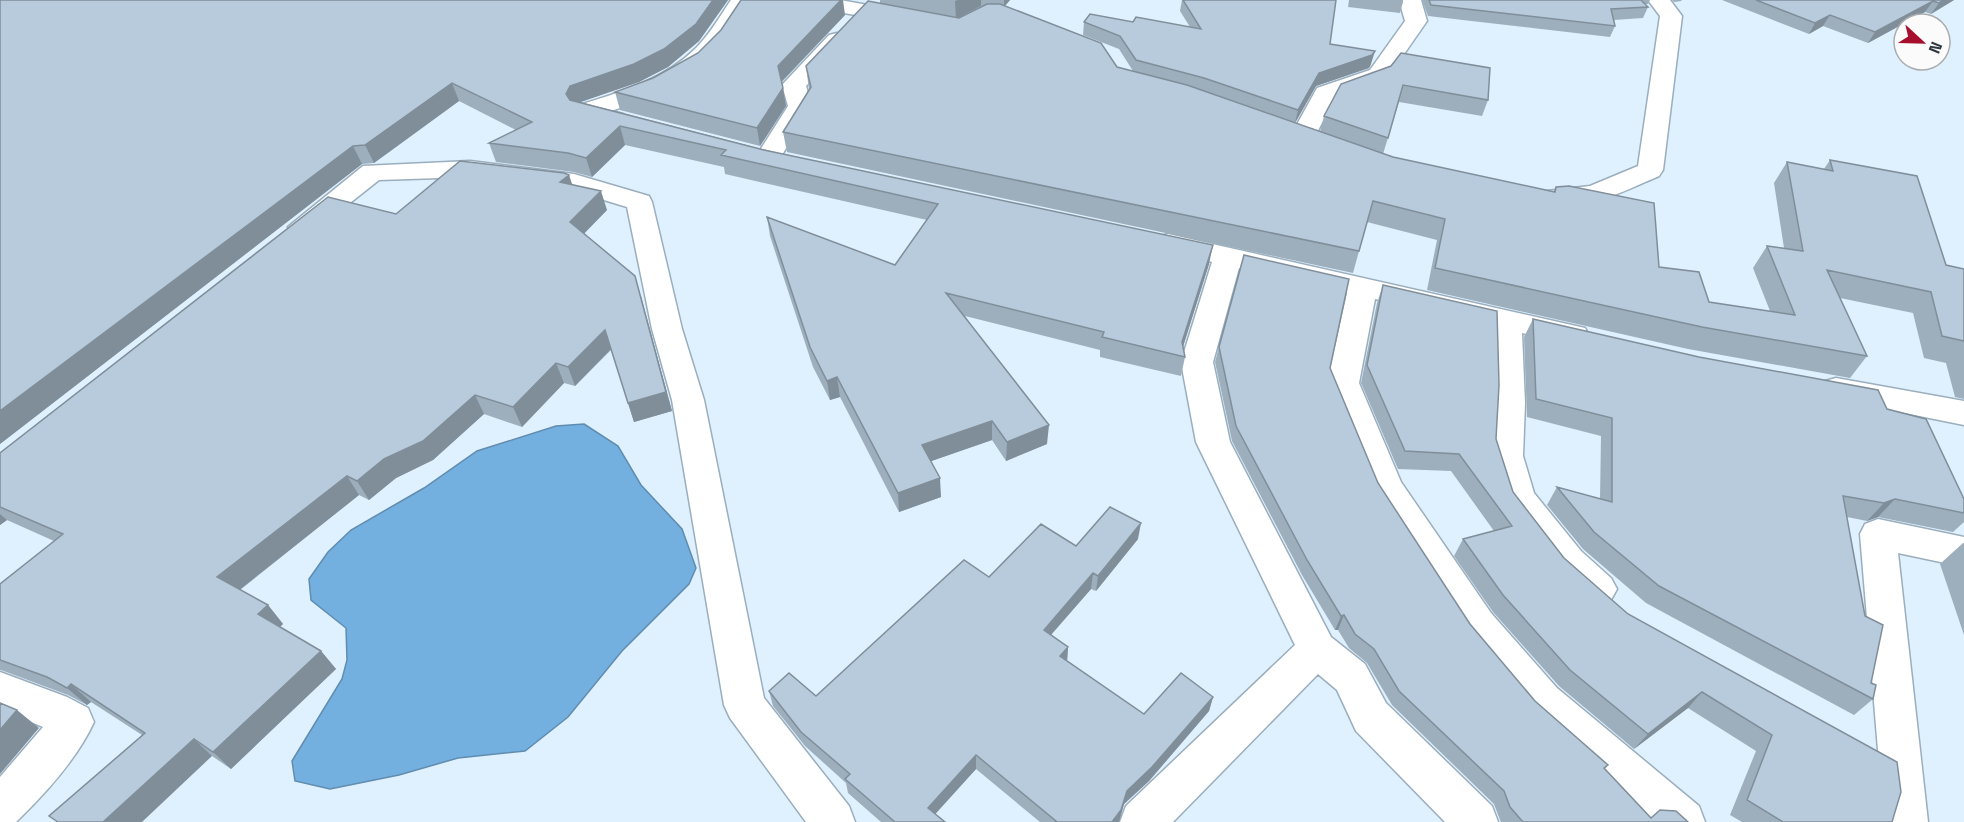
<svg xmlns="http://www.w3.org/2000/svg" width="1964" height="822" font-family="'Space Grotesk',sans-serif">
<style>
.water{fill:#74b0df;stroke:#608caf;stroke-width:1.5}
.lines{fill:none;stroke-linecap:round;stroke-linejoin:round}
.minor-casing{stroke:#9aaebe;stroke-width:3}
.minor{fill:#fff;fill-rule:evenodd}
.wall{fill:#9dafbd;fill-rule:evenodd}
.shaded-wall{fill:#808e9a}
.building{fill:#b7cbdc;stroke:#808e9a;stroke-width:1.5}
</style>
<rect width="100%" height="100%" fill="#dff0fe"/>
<path class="water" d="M584,424l34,22 23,39 41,44 14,39 -7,16 -67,67 -54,66 -43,34 -67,7 -59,17 -69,14 -35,-8 -3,-20 50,-82 5,-19 -1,-32 -35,-28 -2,-21 19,-27 23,-22 73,-42 53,-37 79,-25z"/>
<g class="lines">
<defs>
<path id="minor" d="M731,0h22c-13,19 -25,40 -40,57 -27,28 -66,42 -102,54l12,3 3,5 -3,5 -9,2 -38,-10 -3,-5 3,-5c42,-13 88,-26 120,-58 14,-14 24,-32 35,-48z
M793,0h47l61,11 8,1 3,5 -3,5 -8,1 -97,-17 -7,-2z
M1399,0h22l6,21 -41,59 -51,18 -23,44 -9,3 -9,-3 -4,-5 27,-49 53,-18 35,-49z
M1648,0h22l12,16 -19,154 -4,6c-35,15 -73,36 -112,27l-4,-6 4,-6 43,-5 48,-20 22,-150z
M837,33l8,2 3,5 -42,46 6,20 -35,57 -9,3 -9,-3 -4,-5 33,-52 -6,-21 47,-50z
M470,161l104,13 75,22 3,6 30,127 22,71 60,298 85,108 6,16h-49l-76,-104 -6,-13 -52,-305 -20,-71 -25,-122 -56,-17 -101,-13 -91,3 -67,53 -10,2 -10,-2 -4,-6 75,-61z
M1168,234l417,94 4,7 -4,7 -11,3 -52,-12 3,70 -2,53 11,37 47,58 30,27 6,11 -6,11 -13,5 -13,-5 -30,-27 -55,-75 -11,-42 4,-53 -2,-77 -116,-27 -16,84 42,99 90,131 66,75 142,118 6,16h-56l-122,-108 -64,-77 -89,-140 -47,-114 20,-90 -108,-25 -26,94 17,80 101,195 34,27 21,39 106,103 6,16h-53l-89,-91 -19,-41 -19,-16 -145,148h-53l6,-16 169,-161 -99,-203 -15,-80 31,-100 -54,-13 -4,-6 4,-6z
M1836,378l128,23v24l-139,-28 -5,-8 5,-8z
M1878,519l86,18v30l-66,-14 30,269h-44l-24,-288 5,-10z
M0,672l67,25 21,11 6,14c-17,37 -49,72 -78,100h-16v-45l43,-50 -43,-18z"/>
</defs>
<use href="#minor" class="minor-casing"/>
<use href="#minor" class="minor"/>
</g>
<path class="wall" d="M0,0h728l-29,41 -31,26 -29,15 -59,20 629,162 -26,83 2,10 -4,19 -81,-19v-7l-135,-34 82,128 -41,17 -14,-21 -61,21 10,36 -42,15 -59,-115 -10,3 -17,-33 -43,-131 -3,-19 128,48 32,-45 -202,-46 -1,-7 -99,-22 -33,32 -18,-5 -78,-10 -7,-19 27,-13 -57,-29 -85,62 -12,1 -362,280z
M880,0h130l-5,6 112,61 16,4 -14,-22 -36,-14 1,-13h49l57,5 -10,-16 2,-11h154l-6,44 41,20 -2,4 -53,18 -21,37 25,9 4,-16 67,-50 97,34 -6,16 -83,-14 -16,52 10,3 160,35 3,-5 103,80 50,35 61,9 -17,-43 14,-22 17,2 -10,-65 13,-21 37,7 6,-9 116,105 18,4v130l-9,-2 -9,-34 -22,-5 -11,-45 -73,-15 27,58 -17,22 -162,-29 -261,-59 10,-50 -70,-18 -14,51 -566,-121 -4,-20 26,-42 -3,-24 74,-63zM981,6h1l-24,11z
M1349,0h54v2l-3,11 -52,-6z
M1422,0h228l-2,4h-3l3,3 -5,11 -29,2 1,6 -5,11 -182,-21z
M1672,0h10l-1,1 -7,1z
M1722,0h232l-23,14 -6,-2 -57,31 -45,-17 -14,8z
M845,15l-63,67 4,24 -26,40 -140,-36 -5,-18 38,-14 45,-25 23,-23z
M569,175l3,10 35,25 -23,23 57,63 31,115 -38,11 -23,-72 -36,36 -11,-3 -42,44 -38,-13 -51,46 -37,18 -27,22 -10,-5 -119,95 28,15 15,19 -3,3 41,24 15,18 -105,100 -19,-13 -70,-21 -51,-33 -4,3 -19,-10 -67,-25h-1v-86l54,-43 -47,-21 -7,5v-72l396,-239z
M1383,285l113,154 17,53 51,66 64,56 264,208h-150l-12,-7 26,-64 -68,-43 -54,41 -75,-63 -66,-74 -39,-56 9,-17 31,-8 -43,-60 -53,-2 -37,-86 16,-80z
M1533,319l354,90 77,90v23l-11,10 -75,-15 -11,4 -20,-4 26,182 -19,16 -208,-112 -63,-54 -36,-44 10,-18 43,12 1,-63 -74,-19 -3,-80z
M1219,347l111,21 48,115 92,141 65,77 73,64 -3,4 46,49 37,4h-187l-1,-2 -6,-16 -102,-99 -25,-42 -18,-15 -11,-18h-3l-33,-55 -70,-134 -17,-79z
M1138,539l-42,52 -5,-2 -40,46 17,12 -1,14 77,53 69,-17 -4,14 -60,70 -25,23 -5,18h-79l-64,-53 -41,45 10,8h-64l-33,-29 -2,-10 -41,-37 -32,-40 -4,-15 47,5 173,-119 87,-31z
M1963,543h1v92l-24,-71z"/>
<path class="shaded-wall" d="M713,0h15l-29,41 -31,26 -29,15 -64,22 -4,8 -5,-18 4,-8z
M841,0h2l2,15 -65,68 -2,-17z
M958,0h23v6l-25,13 -1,-18z
M1004,0h6l-6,7z
M1943,0h11l-23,14 8,-11z
M1933,1l-8,11 -57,31 7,-11z
M1830,15l-7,11 -14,8 6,-11z
M1375,51l-4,13 -2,4 -53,18 -21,37 3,-13 21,-37z
M452,83l7,18 -85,62 -9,-18z
M783,88l3,18 -26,40 -3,-18z
M620,126l5,19 -33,32 -6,-19z
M353,146l9,18 -362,280v-33z
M569,175l6,18 -15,-11z
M601,191l6,19 -30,31 -7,-19z
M1213,245l-4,19 -29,92 2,-14z
M635,276l37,135 -38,11 -6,-19z
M605,330l6,19 -36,37 -7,-19z
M556,363l8,20 -42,44 -9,-20z
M837,377l3,20 -10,3 -3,-19z
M475,395l9,19 -51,46 -37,18 -27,22 -12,-19 27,-22z
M992,421v19l-69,24 -1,-19z
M1049,425l-2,19 -41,17 1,-19z
M347,476l12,19 -126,100 -16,-18z
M940,478l1,19 -42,15 -1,-19z
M1895,499l-17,18 -11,4 17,-18z
M0,514l7,6 -7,5z
M1141,523l-3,16 -42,52 2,-15z
M1093,573l-2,16 -49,56 2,-15z
M268,605l15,19 -10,9 -15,-19z
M1344,615l-6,15h-3l6,-14z
M1068,647l-1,16 -7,-7z
M321,651l15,18 -105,100 -18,-17z
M71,684l20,18 -4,3 -20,-17z
M1702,692l-14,16 -54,41 14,-15z
M1213,697l-4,14 -60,70 -25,23 -5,18h-7l15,-31z
M17,710l22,18 -39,46v-44z
M194,739l18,17 -70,66h-39z
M976,755v14l-47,52 -1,-13z"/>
<path class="building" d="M0,0h713l-17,24 -32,25 -30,15 -64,22 -4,8 4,6 194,50 449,95 -31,97 3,15 -83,-20 2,-5 -158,-39 103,132 -42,17 -15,-21 -70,24 18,33 -42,15 -61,-116 -10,4 -17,-34 -43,-130 128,48 43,-61 -217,-49 5,-5 -106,-24 -34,32 -18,-5 -79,-10 43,-21 -80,-39 -87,62 -12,1 -353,265z
M741,0h100l-63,66 5,22 -26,40 -142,-36 38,-14 45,-25 23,-23z
M1183,0h153l-6,44 45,7 -3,4 -53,18 -21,37 -94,-32 -68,-18 -16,-24 -36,-14 6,-8 43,8 3,-5 65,12z
M1429,0h212l7,7 -37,2 4,17 -184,-21z
M1756,0h187l-4,3 -6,-2 -58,31 -45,-17 -15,8z
M868,1l91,17 28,-14h13l101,39 16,24 70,18 206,72 162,35 1,-5 13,-1 85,17 5,64 40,5 10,30 86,13 -28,-69 36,5 -16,-89 46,9 -3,-11 87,16 29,89 18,4v72l-22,-5 -11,-44 -104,-22 40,86 -165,-29 -267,-59 10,-49 -72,-18 -14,50 -576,-119 28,-45 -5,-21z
M1401,53l89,15 -2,32 -85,-15 -15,53 -64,-22 17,-32 50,-18z
M460,161l104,12 5,2 -9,7 41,9 -31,31 65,54 31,116 -38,11 -23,-73 -37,37 -12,-4 -43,44 -38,-12 -52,46 -39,18 -27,22 -10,-5 -130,101 51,28 -10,9 63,37 -108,101 -19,-13 -91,83h-45l-9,-6 96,-83 -74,-49 -4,4 -20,-11 -47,-17v-76l63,-50 -63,-27v-54l328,-256 68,17z
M1244,255l105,24 -19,89 48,115 92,141 65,77 73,64 -4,3 47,50 9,-8 16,1 12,11h-165l-13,-15 -6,-16 -105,-100 -25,-42 -19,-15 -11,-19 -3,1 -34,-56 -71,-134 -17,-79z
M1383,285l114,26 2,74 -3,54 17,53 51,66 64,56 269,148 4,30 -9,30h-109l-36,-22 25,-65 -70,-43 -54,42 -78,-64 -67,-75 -40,-56 49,-13 -53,-72 -54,-3 -38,-86z
M1533,319l166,38 179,33 9,19 39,10 38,80v14l-69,-14 -11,4 -41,-7 22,120 18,9 -12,58 5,2 -3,14 -214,-113 -65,-54 -37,-45 55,15v-84l-76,-19z
M1110,507l31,16 -43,53 -5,-3 -49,57 24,17 -8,9 84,58 37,-41 32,24 -61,70 -25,24 -6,19 -9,12h-57l1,-1 -80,-66 -48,53 17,14h-50l-50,-43 5,-5 -49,-42 -32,-41 20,-18 27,23 148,-136 25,17 52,-53 35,22z
M0,703l17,7 -17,20z"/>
<g transform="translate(1922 42) rotate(112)"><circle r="28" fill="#fbfbfb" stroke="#aaadb0" stroke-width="1.5"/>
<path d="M0-4.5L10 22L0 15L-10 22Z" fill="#a70e2d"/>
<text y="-9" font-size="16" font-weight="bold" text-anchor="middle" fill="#30383f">N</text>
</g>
</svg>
